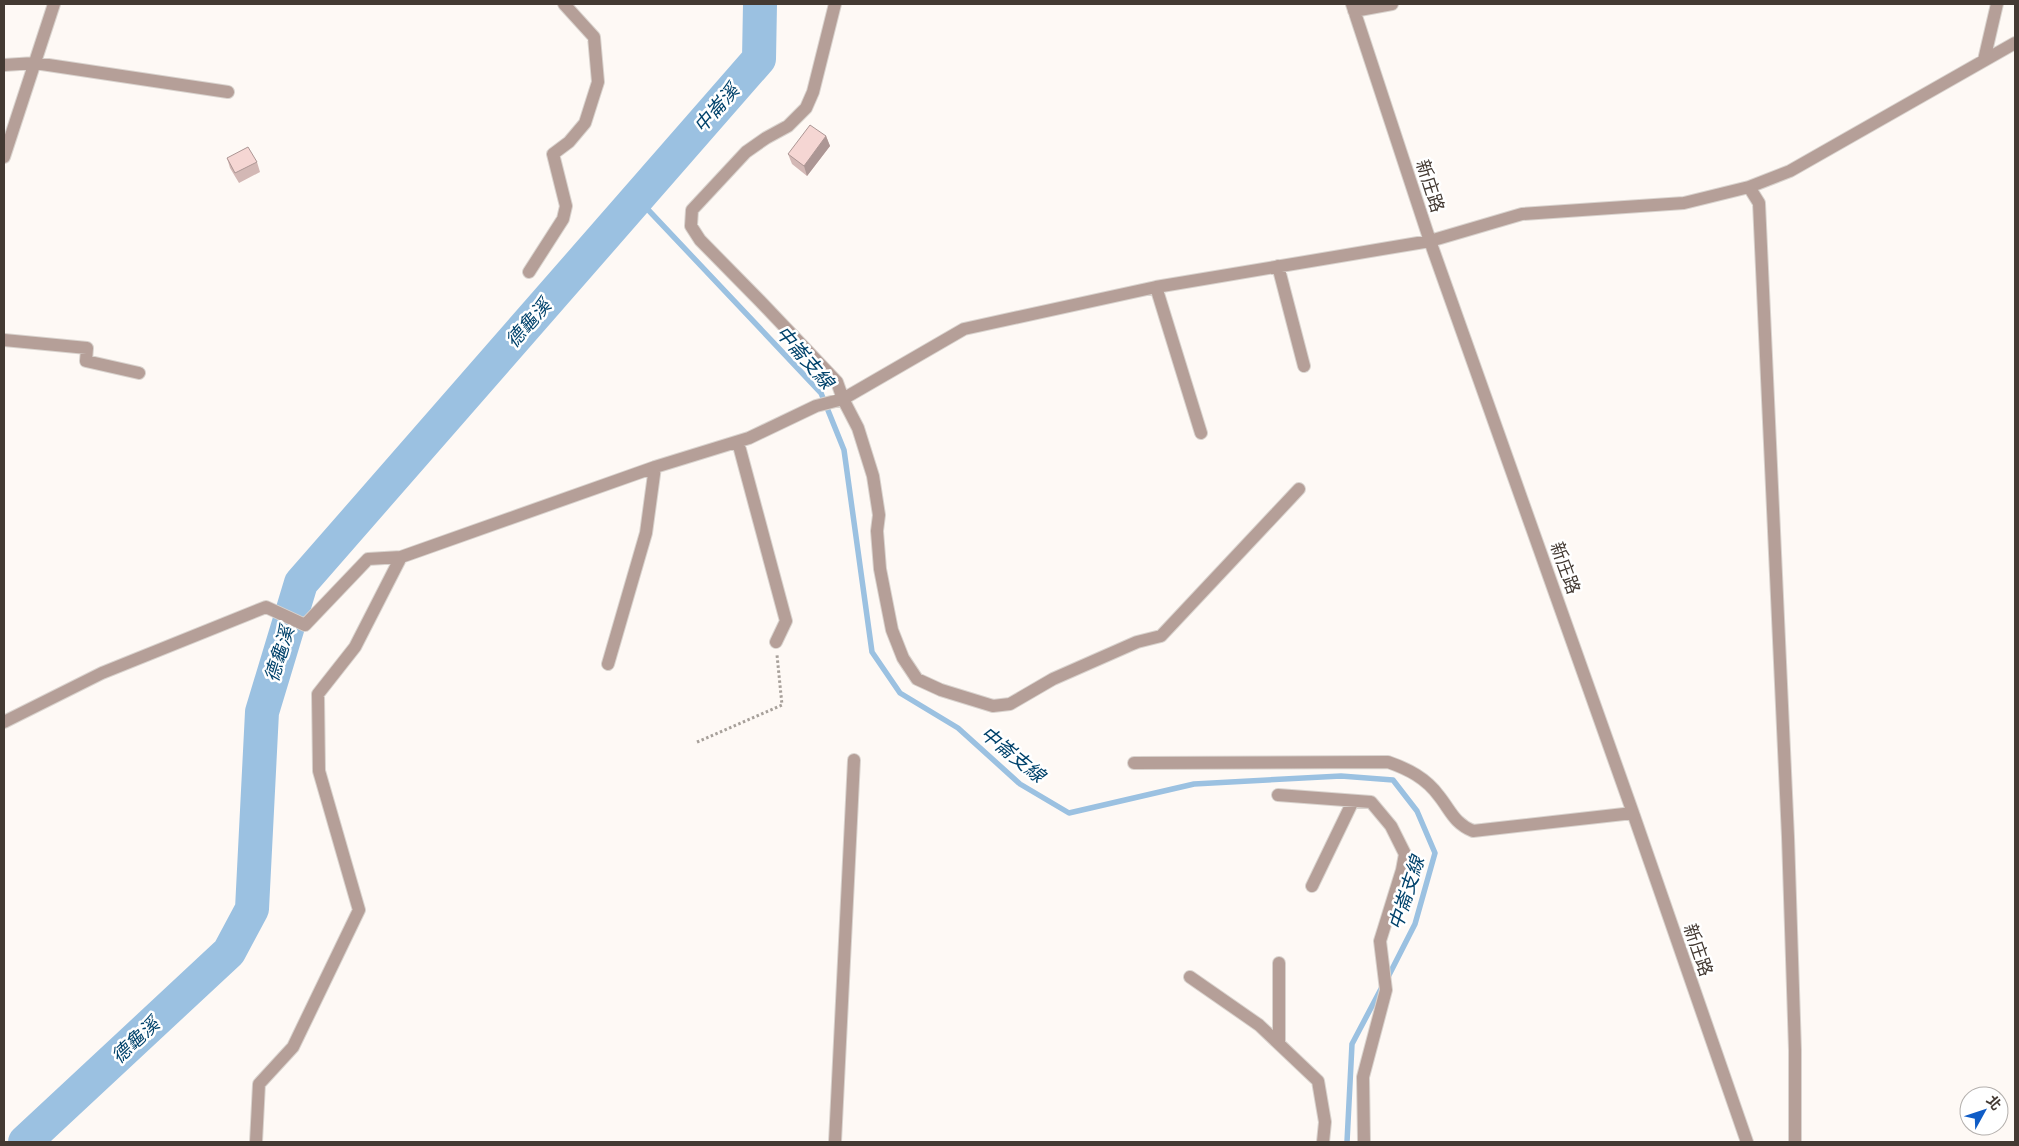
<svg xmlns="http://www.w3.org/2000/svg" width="2019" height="1146" font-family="Figtree,'Noto Sans TC',sans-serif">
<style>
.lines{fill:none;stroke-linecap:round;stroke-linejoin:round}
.stream{stroke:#9bc1e1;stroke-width:5.5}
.river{stroke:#9bc1e1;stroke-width:34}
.minor-casing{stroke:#d9d3ce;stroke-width:14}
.path{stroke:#a7a09a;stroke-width:3;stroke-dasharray:2.5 2.5;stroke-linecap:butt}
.minor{stroke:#b59f98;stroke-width:12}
.wall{fill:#d3b8b5}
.shaded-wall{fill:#ac9694}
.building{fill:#f5d6d3;stroke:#ac9694}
.labels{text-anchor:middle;stroke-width:5;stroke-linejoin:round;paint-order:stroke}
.street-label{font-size:18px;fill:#443a33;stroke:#fff}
.water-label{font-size:19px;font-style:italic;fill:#00426b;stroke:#fff}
</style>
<rect width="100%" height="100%" fill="#fef9f5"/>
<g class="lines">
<path class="stream" d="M637,198l184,195 23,57 28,202 28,41 58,35 62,56 49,29 125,-29 147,-8 52,4 24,31 18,42 -20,71 -27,53
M1347,1142l5,-98 30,-57"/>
<path class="river" d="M25,1142l204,-190 23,-43 10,-197 39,-129 458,-524 1,-55"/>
<defs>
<path id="minor" d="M835,4l-22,88 -7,16 -18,18 -22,12 -20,14 -54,58 -1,16 9,14 60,61 77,81 6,17 15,29 15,48 6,39 -2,16 3,38 12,61 11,28 14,21 24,11 52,16 17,-2 43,-25 84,-37 24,-6 138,-147
M1352,4l78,237 203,572 114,329
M1354,11l38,-7
M1984,60l13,-56
M4,65l31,-2 193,29
M4,157l50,-153
M1749,187l10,16 29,634 7,213v92
M1278,266l26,100
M529,272l34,-53 3,-13 -13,-52 16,-12 16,-19 13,-41 -4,-45 -30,-33
M1156,287l45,146
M4,340l83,8 -1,13 53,12
M738,442l48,179 -10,21
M608,664l38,-131 9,-66
M4,722l98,-49 164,-66 39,18 63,-66 33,-2 254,-90 94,-29 67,-32 27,-7 121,-70 192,-42 274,-46 92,-27 162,-11 65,-16 41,-16 225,-128
M1134,763l254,-1c20,7 38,16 51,34 12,15 15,27 34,35l160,-18
M1278,795l93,7 20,24 14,28 -3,16 -22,71 6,49 -23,87 1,65
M1312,886l41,-85
M1190,977l69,48 59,56 7,41 -2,20
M1279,1044v-81
M256,1142l3,-58 34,-37 66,-137 -40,-139 -1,-77 37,-47 46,-90
M835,1142l19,-382"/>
</defs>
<use href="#minor" class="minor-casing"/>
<path class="path" d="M697,742l85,-37 -5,-50"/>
<use href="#minor" class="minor"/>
</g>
<path class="wall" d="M826,136l4,10 -23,30 -15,-12 -4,-10z
M227,158l30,4 3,10 -21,11 -9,-15z"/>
<path class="shaded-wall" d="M826,136l4,10 -23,30 -3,-10z"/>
<path class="building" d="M810,125l16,11 -22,30 -16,-12z
M248,147l9,15 -22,11 -8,-15z"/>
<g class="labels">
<g class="street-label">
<text transform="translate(1430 186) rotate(72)" y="6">新庄路</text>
<text transform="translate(1565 568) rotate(70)" y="6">新庄路</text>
<text transform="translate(1698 950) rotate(71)" y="6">新庄路</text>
</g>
<g class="water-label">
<text transform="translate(716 108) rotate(-49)" y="7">中崙溪</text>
<text transform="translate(528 323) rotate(-49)" y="7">德龜溪</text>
<text transform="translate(805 357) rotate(49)" y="7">中崙支線</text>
<text transform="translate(279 654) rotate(-73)" y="7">德龜溪</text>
<text transform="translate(1013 754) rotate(39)" y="7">中崙支線</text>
<text transform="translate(1406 893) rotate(-72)" y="7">中崙支線</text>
<text transform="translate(135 1040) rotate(-43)" y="7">德龜溪</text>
</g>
</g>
<rect width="2019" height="1146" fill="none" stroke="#443a33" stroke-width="10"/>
<g transform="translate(1984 1111) rotate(50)"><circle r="24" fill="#ffffff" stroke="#b4b0ad"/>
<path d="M0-4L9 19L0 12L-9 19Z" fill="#0f5cc6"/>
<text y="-8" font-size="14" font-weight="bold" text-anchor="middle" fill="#443a33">北</text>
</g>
</svg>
